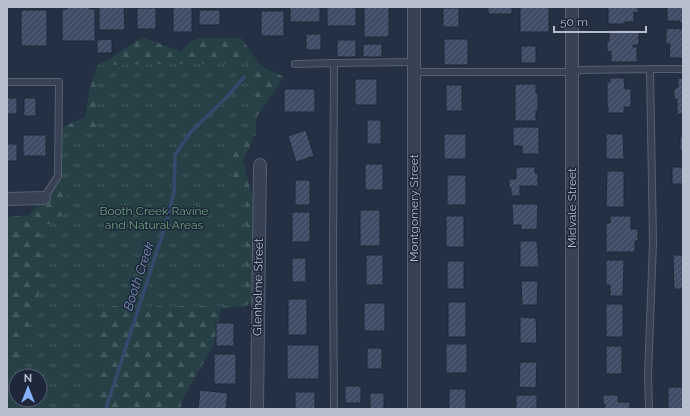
<svg xmlns="http://www.w3.org/2000/svg" width="690" height="416" font-family="Raleway,sans-serif">
<style>
.forest{fill:url(#forest-firs);fill-rule:evenodd}
.park{fill:url(#park-tufts);fill-rule:evenodd}
.lines{fill:none;stroke-linecap:round;stroke-linejoin:round}
.stream{stroke:#36496d;stroke-width:3.5}
.building{fill:url(#building-hatch);stroke:#1f293b}
.service-casing{stroke:#576071;stroke-width:8}
.minor-casing{stroke:#576071;stroke-width:14}
.service{stroke:#394254;stroke-width:6}
.minor{stroke:#394254;stroke-width:12}
.labels{text-anchor:middle;stroke-width:3;stroke-linejoin:round;paint-order:stroke}
.street-label{font-size:12px;fill:#b6bdcd;stroke:#1d2739}
.park-label{font-size:12px;fill:#6ba17a;stroke:#1d2739}
.water-label{font-size:13px;font-style:italic;fill:#7b91b7;stroke:#1d2739}
</style>
<defs>
<pattern id="forest-firs" width="22" height="20" patternUnits="userSpaceOnUse"><rect width="22" height="20" fill="#264045"/><path d="M5 1l3.5 6h-7zM16 11l3.5 6h-7z" fill="#435a5f"/></pattern>
<pattern id="park-tufts" width="24" height="20" patternUnits="userSpaceOnUse"><rect width="24" height="20" fill="#264045"/><path d="M3 7l-1-3M5 7V3M7 7l1-3M15 17l-1-3M17 17v-4M19 17l1-3" fill="none" stroke="#435a5f"/></pattern>
<pattern id="building-hatch" width="6" height="6" patternUnits="userSpaceOnUse"><rect width="6" height="6" fill="#404c65"/><path d="M-1 1l2-2M0 6l6-6M5 7l2-2" fill="none" stroke="#59647a"/></pattern>
</defs>
<rect width="100%" height="100%" fill="#243044"/>
<path class="forest" d="M142,37l38,14 16,-13h45l20,28 23,11 -27,39 -6,29 -8,15 10,40 -1,101 -6,5 -25,3 -7,35 -33,58v7h-174v-192l22,-2 31,-36v-51l25,-11 4,-25 8,-27 17,-9zM16,376h24v24h-24z"/>
<path class="park" d="M256,63v73c-32,4 -38,39 -10,54v116h-149v103h-90v-5l34,-118v-60c15,-1 29,-16 26,-32 -1,-6 -6,-11 -7,-17 -2,-16 0,-33 0,-49l37,-1v-62zM16,376h24v24h-24z"/>
<g class="lines">
<path class="stream" d="M106,409l60,-186 8,-31 1,-37 15,-22 37,-36 17,-20"/>
</g>
<path class="building" d="M67,7h23v2h5v32h-33v-32h5z
M99,7h25l1,23h-26z
M173,7h19v25h-19z
M290,7h30v15h-30z
M327,7h29v19h-29z
M364,7h25v30h-25z
M488,7h24v7h-24z
M520,7h29v25h-29z
M608,7h30v6l-4,-1v10h-9v2h-17z
M667,7h16v16h-3v-2h-13z
M137,8h19v21h-19z
M443,8h16v19h-16z
M21,10h26v36h-26z
M199,10h21v15h-21z
M261,11h23v25h-23z
M666,28l17,1v31l-1,-2h-13l1,-14h-4z
M609,30h30v15h-6v2h4v15h-26v-11l-4,1v-11h2z
M306,34h15v16h-15z
M112,39v14h-15v-13z
M444,39h24v26h-24z
M337,40h19v17h-19z
M363,44h19v13h-19z
M521,46h15v17h-15z
M610,78h14l1,11h6v18h-7v6h-16v-6h-1v-25h3z
M678,78h5v36h-6v-15h-3v-10l4,-2z
M355,79h22v26h-22z
M515,84h21v9h2v18h-2v10h-21z
M446,85h16v26h-16z
M284,89h31v23h-31z
M7,98h10v16h-10z
M24,98h12v18h-12z
M367,120h14v24h-14z
M513,127h26v27h-17v-8h-9z
M306,130l8,26 -18,6 -8,-26z
M444,134h22v25h-22z
M606,134h17l1,25h-18z
M23,135h23v21h-23z
M680,136h3v15h-3z
M7,144h10v17h-10z
M365,164h18v26h-18z
M516,167h19v6h3v13h-18v10h-9v-8h-2v-9h7z
M672,167h11v17h-11z
M607,171h17v36h-18z
M447,175h19v30h-19z
M295,180h15v25h-15z
M512,204h26l-1,25 -16,1v-5h-8z
M360,210h20v36h-20z
M292,212h18v30h-18z
M446,216h18v31h-18z
M610,216h21v13h7v12h-3v11h-29v-29h4z
M520,241h17l2,26h-19z
M366,255h17v30h-17z
M673,255h10v34h-9z
M292,258h14v24h-14z
M606,260h18l-1,36h-13v-11h-4z
M447,261h17v28h-17z
M521,281h17l-1,24h-15z
M288,299h19v36h-19z
M448,302h18v35h-18z
M682,302h1v37h-1z
M364,303h21v28h-21z
M606,304h17v33h-17z
M520,317l16,1 1,25h-17z
M216,323h18v23h-18z
M446,344h21v29h-21z
M287,345h32v34h-32z
M606,346h16v28h-16z
M367,348h15v21h-15z
M214,354h22v30h-22z
M520,362h17l-1,26 -17,-1z
M345,386h16v17h-16z
M668,387h15v22h-15z
M449,389h17v20h-17z
M200,390l28,3 -2,16h-28z
M295,392h20v17h-20z
M370,393h14v16h-14z
M516,395h21v13h-3v1h-18z
M603,395h15v7h12v7h-25v-5h-2z"/>
<g class="lines">
<defs>
<path id="service" d="M295,64l39,-1
M414,72h159l8,-2 69,-1
M7,82h52l-1,94 -14,22
M334,409l-1,-152 1,-194 80,-1
M649,409l-1,-34 5,-132 -3,-174h33"/>
<path id="minor" d="M414,7v402
M7,199l37,-1
M257,409l3,-244
M572,409v-402"/>
</defs>
<use href="#service" class="service-casing"/>
<use href="#minor" class="minor-casing"/>
<use href="#service" class="service"/>
<use href="#minor" class="minor"/>
</g>
<g class="labels">
<g class="street-label">
<text transform="translate(414 208) rotate(-90)" y="4">Montgomery Street</text>
<text transform="translate(572 208) rotate(-90)" y="4">Midvale Street</text>
<text transform="translate(258 287) rotate(-89)" y="4">Glenholme Street</text>
</g>
<g class="park-label">
<text x="154" y="215">Booth Creek Ravine<tspan x="154" dy="14">and Natural Areas</tspan></text>
</g>
<g class="water-label">
<text transform="translate(138 276) rotate(-72)" y="5">Booth Creek</text>
</g>
</g>
<rect width="690" height="416" fill="none" stroke="#b6bdcd" stroke-width="16"/>
<g transform="translate(28 388)"><circle r="19" fill="#1d2739" stroke="#5a6374"/>
<path d="M0-3L7 15L0 10L-7 15Z" fill="#89afff"/>
<text y="-6" font-size="11" font-weight="bold" text-anchor="middle" fill="#b6bdcd">N</text>
</g>
<path d="M554 26v6h92v-6" fill="none" stroke="#b6bdcd" stroke-width="2"/>
<text x="560" y="26" font-size="12" fill="#b6bdcd" stroke="#1d2739" stroke-width="3" paint-order="stroke">50 m</text>
</svg>
